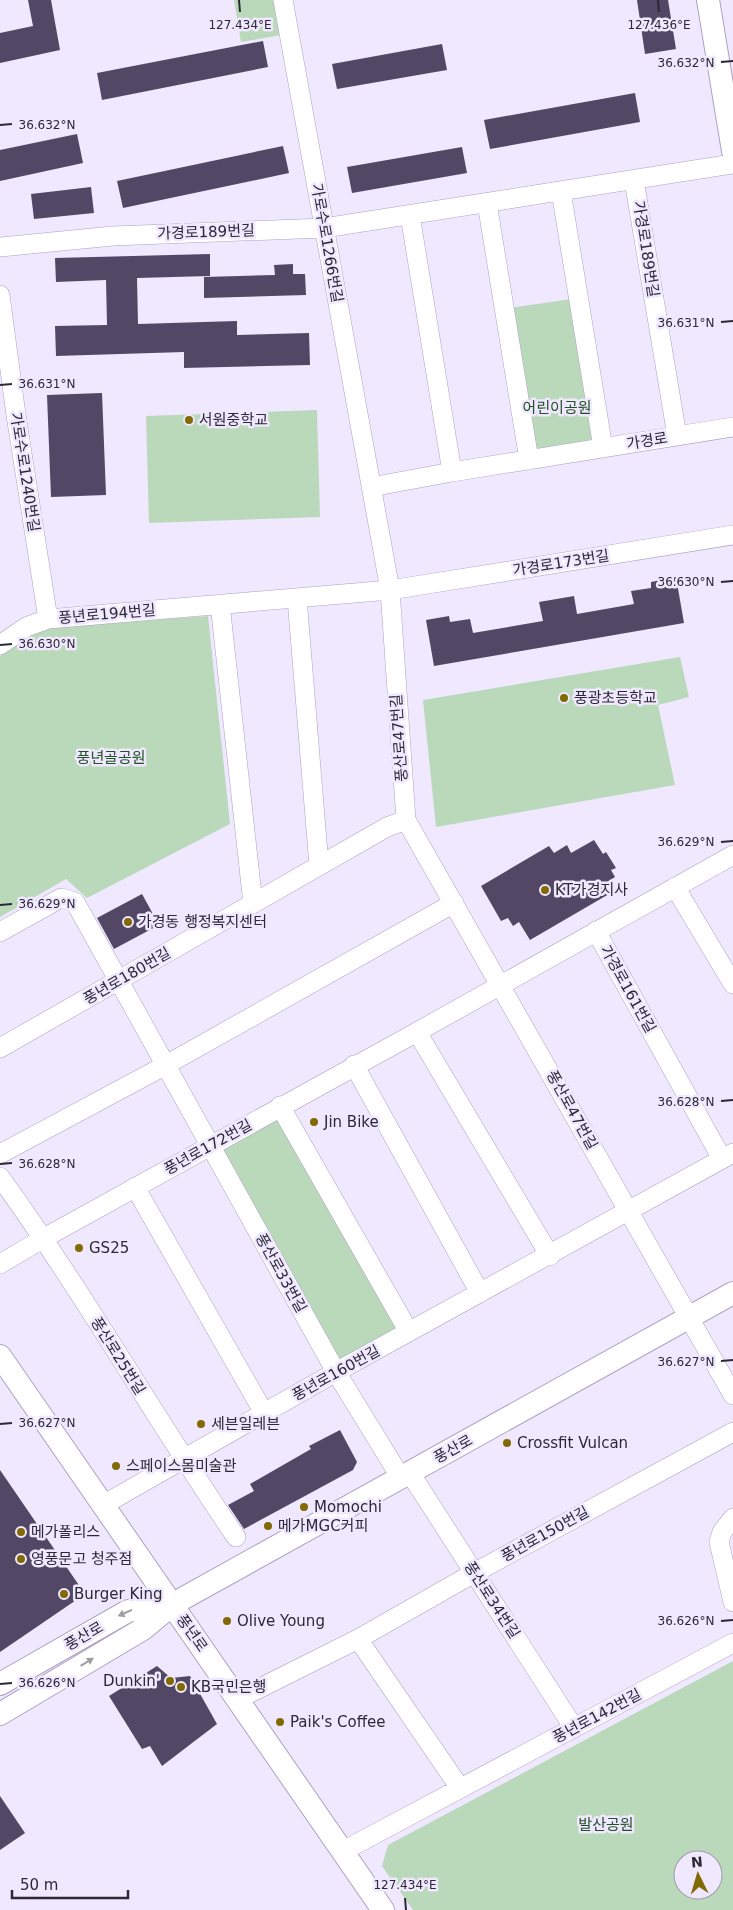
<svg xmlns="http://www.w3.org/2000/svg" width="733" height="1910" font-family="'DejaVu Sans','Noto Sans KR',sans-serif">
<style>
.green{fill:#bad9ba;fill-rule:evenodd}
.building{fill:#524865}
.lines{fill:none;stroke-linecap:round;stroke-linejoin:round}
.minor-casing{stroke:#ada2c3;stroke-width:20}
.tertiary-casing{stroke:#ada2c3;stroke-width:24}
.minor{stroke:#fff;stroke-width:19}
.tertiary{stroke:#fff;stroke-width:22}
.oneway{fill:#a09ea5}
.ticks{fill:none;stroke:#2d2836;stroke-width:2}
.poi-dot{fill:#816a02;stroke:#efe8fe;stroke-width:2}
.labels{text-anchor:middle;stroke-width:5;stroke-linejoin:round;paint-order:stroke}
.street-label{font-size:15px;fill:#2d2836;stroke:#efe8fe}
.park-label{font-size:15px;fill:#225125;stroke:#efe8fe}
.poi-label{font-size:15px;fill:#2d2836;stroke:#efe8fe;text-anchor:start}
.ticks-label{font-size:12px;text-anchor:middle;fill:#2d2836;stroke:#efe8fe;stroke-width:5;stroke-linejoin:round;paint-order:stroke}
</style>
<rect width="100%" height="100%" fill="#efe8fe"/>
<path class="green" d="M234,0h41l6,35 -40,7z
M572,299l22,136 -6,8 -50,10 -8,-6 -21,-139z
M317,410l3,107 -171,6 -3,-107z
M208,616l22,208 -143,74 -21,-19 -66,38v-261l29,-20 21,-9z
M680,657l9,40 -31,8 17,80 -239,42 -13,-127z
M277,1118l122,212 -60,34 -118,-215z
M733,1661v249h-320l-31,-44 6,-21zM683,1860h30v30h-30z"/>
<path class="building" d="M28,0h23l9,50 -60,13v-30l33,-7z
M637,0h31l8,49 -31,5z
M263,41l5,26 -166,33 -5,-27z
M442,44l5,26 -110,19 -5,-25z
M635,93l5,29 -150,27 -6,-29z
M77,134l6,29 -83,18v-31z
M283,146l6,27 -166,35 -6,-27z
M462,147l5,26 -115,20 -5,-26z
M91,187l3,26 -60,6 -3,-25z
M210,254v22l-73,2 1,46 99,-3v14l72,-2 1,32 -126,3v-16l-128,4 -1,-30 52,-1 -1,-45 -50,2 -1,-24z
M293,264v10h12l1,21 -102,3v-21l71,-2 -1,-10z
M102,393l4,102 -55,2 -4,-102z
M676,577l8,46 -250,43 -8,-46 23,-4 1,6 20,-3 3,14 70,-12 -4,-19 35,-6 3,18 57,-10 -3,-13 20,-3v-6z
M594,840l9,14 3,-2 10,16 -5,2 4,7 -11,7 5,10 -79,46 -11,-18 -6,4 -5,-8 -7,3 -20,-35 68,-40 5,7 13,-8 4,8z
M142,894l17,31 -45,24 -17,-31z
M340,1430l17,32 -4,8 -109,59 -16,-24 26,-14 -4,-7 61,-35 -2,-3z
M0,1470l85,124 -85,58z
M157,1666l14,12 19,-2 27,48 -55,42 -12,-20 -8,3 -33,-53z
M0,1796l25,37 -25,17z"/>
<g class="lines">
<defs>
<path id="minor" d="M283,0l107,590 16,230 327,575
M634,180l43,256
M561,191l42,257
M487,203l42,257
M410,215l42,257
M0,247l113,-11 211,-8 409,-64
M0,295l16,120 32,204
M371,487l81,-15 281,-45
M297,598l22,268
M220,604l33,300
M0,645l26,-18 22,-8 342,-29 343,-55
M675,887l58,97
M596,931l126,228
M0,932l61,-34 14,4 261,470 65,106
M417,1032l133,224
M0,1048l387,-221 19,-7
M354,1065l126,228
M280,1106l129,226
M0,1154l166,-89 288,-162
M0,1177c84,116 155,241 236,360
M135,1187l129,226
M0,1264l44,-26 373,-206 316,-177
M410,1473l164,255
M103,1505l233,-133 397,-219
M733,1518l-11,14 -3,10 14,60
M358,1639l102,149
M238,1699l120,-60 116,-66 259,-141
M343,1851l390,-208"/>
<path id="tertiary" d="M708,0l25,151
M0,1356l383,554
M0,1684l128,-73 44,-7
M0,1714l143,-85 30,-25 560,-311"/>
</defs>
<use href="#minor" class="minor-casing"/>
<use href="#tertiary" class="tertiary-casing"/>
<use href="#minor" class="minor"/>
<use href="#tertiary" class="tertiary"/>
</g>
<defs><path id="oneway-solid" d="M-6-.8H1V-3.2L6.5 0L1 3.2V.8H-6Z" transform="scale(1.25)"/></defs>
<g class="oneway">
<use href="#oneway-solid" transform="translate(125 1613) rotate(156)"/>
<use href="#oneway-solid" transform="translate(87 1662) rotate(-31)"/>
</g>
<path class="ticks" d="M239,0l1,12M658,0l1,12M721,62l12,-1M0,125l12,-1M721,322l12,-1M0,385l12,-1M721,582l12,-1M0,645l12,-1M721,842l12,-1M0,905l12,-1M721,1101l12,-1M0,1164l12,-1M721,1361l12,-1M0,1424l12,-1M721,1621l12,-1M0,1684l12,-1M405,1898l1,12"/>
<g class="poi-dot">
<circle cx="189" cy="420" r="5"/>
<circle cx="564" cy="698" r="5"/>
<circle cx="545" cy="890" r="5"/>
<circle cx="128" cy="922" r="5"/>
<circle cx="314" cy="1122" r="5"/>
<circle cx="79" cy="1248" r="5"/>
<circle cx="201" cy="1424" r="5"/>
<circle cx="507" cy="1443" r="5"/>
<circle cx="116" cy="1466" r="5"/>
<circle cx="304" cy="1507" r="5"/>
<circle cx="268" cy="1526" r="5"/>
<circle cx="21" cy="1532" r="5"/>
<circle cx="21" cy="1559" r="5"/>
<circle cx="64" cy="1594" r="5"/>
<circle cx="227" cy="1621" r="5"/>
<circle cx="170" cy="1681" r="5"/>
<circle cx="181" cy="1687" r="5"/>
<circle cx="280" cy="1722" r="5"/>
</g>
<g class="labels">
<g class="street-label">
<text transform="translate(206 232) rotate(-2)" y="5">가경로189번길</text>
<text transform="translate(327 243) rotate(80)" y="5">가로수로1266번길</text>
<text transform="translate(646 249) rotate(81)" y="5">가경로189번길</text>
<text transform="translate(647 441) rotate(-9)" y="5">가경로</text>
<text transform="translate(25 472) rotate(81)" y="5">가로수로1240번길</text>
<text transform="translate(561 563) rotate(-9)" y="5">가경로173번길</text>
<text transform="translate(107 614) rotate(-5)" y="5">풍년로194번길</text>
<text transform="translate(399 738) rotate(-94)" y="5">풍산로47번길</text>
<text transform="translate(127 976) rotate(-30)" y="5">풍년로180번길</text>
<text transform="translate(628 989) rotate(61)" y="5">가경로161번길</text>
<text transform="translate(572 1110) rotate(61)" y="5">풍산로47번길</text>
<text transform="translate(208 1147) rotate(-29)" y="5">풍년로172번길</text>
<text transform="translate(281 1273) rotate(61)" y="5">풍산로33번길</text>
<text transform="translate(118 1356) rotate(58)" y="5">풍산로25번길</text>
<text transform="translate(336 1373) rotate(-29)" y="5">풍년로160번길</text>
<text transform="translate(453 1449) rotate(-29)" y="5">풍산로</text>
<text transform="translate(545 1534) rotate(-29)" y="5">풍년로150번길</text>
<text transform="translate(492 1600) rotate(57)" y="5">풍산로34번길</text>
<text transform="translate(192 1633) rotate(55)" y="5">풍년로</text>
<text transform="translate(84 1636) rotate(-30)" y="5">풍산로</text>
<text transform="translate(597 1716) rotate(-28)" y="5">풍년로142번길</text>
</g>
<g class="park-label">
<text x="557" y="413">어린이공원</text>
<text x="111" y="763">풍년골공원</text>
<text x="606" y="1830">발산공원</text>
</g>
<g class="poi-label">
<text x="199" y="425">서원중학교</text>
<text x="574" y="703">풍광초등학교</text>
<text x="555" y="895">KT가경지사</text>
<text x="138" y="927">가경동 행정복지센터</text>
<text x="324" y="1127">Jin Bike</text>
<text x="89" y="1253">GS25</text>
<text x="211" y="1429">세븐일레븐</text>
<text x="517" y="1448">Crossfit Vulcan</text>
<text x="126" y="1471">스페이스몸미술관</text>
<text x="314" y="1512">Momochi</text>
<text x="278" y="1531">메가MGC커피</text>
<text x="31" y="1537">메가폴리스</text>
<text x="31" y="1564">영풍문고 청주점</text>
<text x="74" y="1599">Burger King</text>
<text x="237" y="1626">Olive Young</text>
<text x="160" y="1686" text-anchor="end">Dunkin'</text>
<text x="191" y="1692">KB국민은행</text>
<text x="290" y="1727">Paik's Coffee</text>
</g>
</g>
<g class="ticks-label">
<text x="240" y="29">127.434°E</text>
<text x="659" y="29">127.436°E</text>
<text x="686" y="67">36.632°N</text>
<text x="47" y="129">36.632°N</text>
<text x="686" y="327">36.631°N</text>
<text x="47" y="388">36.631°N</text>
<text x="686" y="586">36.630°N</text>
<text x="47" y="648">36.630°N</text>
<text x="686" y="846">36.629°N</text>
<text x="47" y="908">36.629°N</text>
<text x="686" y="1106">36.628°N</text>
<text x="47" y="1168">36.628°N</text>
<text x="686" y="1366">36.627°N</text>
<text x="47" y="1427">36.627°N</text>
<text x="686" y="1625">36.626°N</text>
<text x="47" y="1687">36.626°N</text>
<text x="405" y="1889">127.434°E</text>
</g>
<g transform="translate(698 1875) rotate(355)"><circle r="24" fill="#efe8fe" stroke="#a19bae"/>
<path d="M0-4L9 19L0 12L-9 19Z" fill="#816a02"/>
<text y="-8" font-size="14" font-weight="bold" text-anchor="middle" fill="#2d2836">N</text>
</g>
<path d="M12 1890v8h116v-8" fill="none" stroke="#2d2836" stroke-width="2.5"/>
<text x="20" y="1890" font-size="15" fill="#2d2836" stroke="#efe8fe" stroke-width="4" paint-order="stroke">50 m</text>
</svg>
